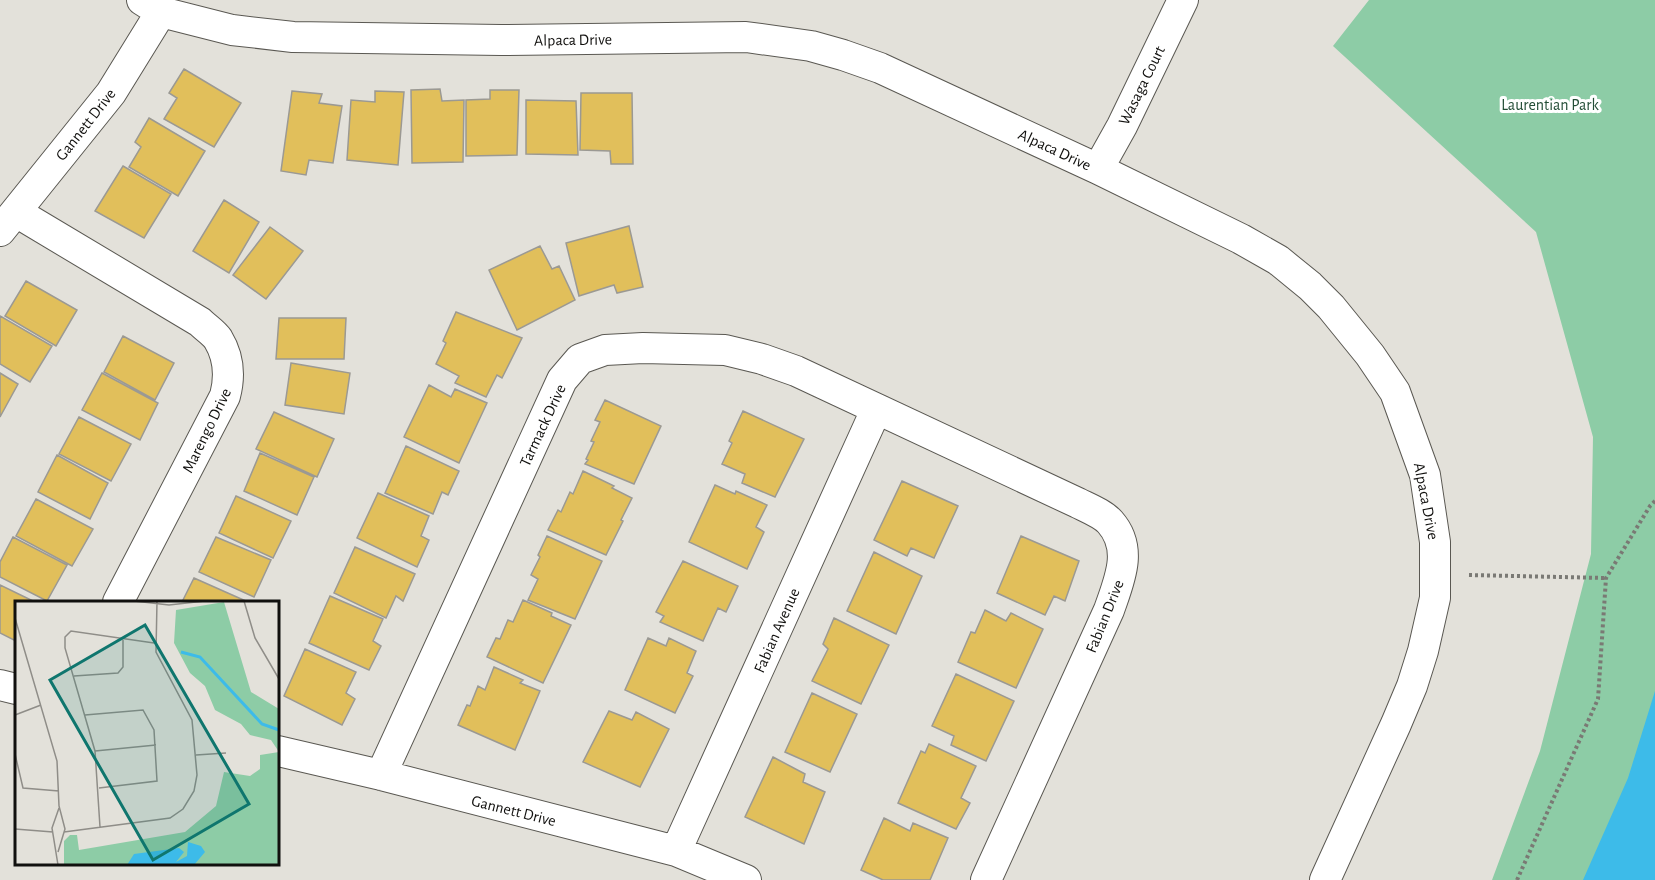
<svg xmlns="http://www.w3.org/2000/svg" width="1655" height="880" font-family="'Alegreya Sans',sans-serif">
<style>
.green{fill:#8dcca6}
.water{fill:#3dbbe9}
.building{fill:#e1bf5b;stroke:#9b9993;stroke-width:1.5}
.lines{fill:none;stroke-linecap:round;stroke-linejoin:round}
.minor-casing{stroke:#5a5852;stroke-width:32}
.path{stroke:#7a7974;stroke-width:4;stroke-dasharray:3 3;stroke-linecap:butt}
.minor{stroke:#fff;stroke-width:30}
.labels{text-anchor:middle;stroke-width:6;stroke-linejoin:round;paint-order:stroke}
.street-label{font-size:16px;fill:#11100e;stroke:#fff}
.park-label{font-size:16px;fill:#234d36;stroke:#fff}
.inset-river{fill:none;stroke:#3dbbe9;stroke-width:3}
.inset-road{fill:none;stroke:#8f8d88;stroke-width:1.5}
.view{fill:#0f766e;fill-opacity:0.15;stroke:#0f766e;stroke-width:3}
.inset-edge{fill:none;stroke:#11100e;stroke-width:3}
</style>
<rect width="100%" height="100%" fill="#e3e1da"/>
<path class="green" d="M1369,0h286v880h-163l48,-129 51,-197 2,-117 -57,-205 -203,-186z"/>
<path class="water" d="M1655,691v189h-72l45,-102z"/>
<path class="building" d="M184,69l57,34 -27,44 -50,-28 13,-21 -8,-5z
M440,89l2,12 22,-1 -1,62 -51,1 -1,-73z
M490,90h29l-2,65 -51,1v-56l24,-1z
M292,91l30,3 -3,9 23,3 -9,57 -24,-3 -3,15 -25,-4z
M375,91l29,1 -6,73 -51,-5 4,-60 24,2z
M581,93h51l1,71h-22l-1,-13 -30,-1z
M526,100l50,1 2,54 -52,-1z
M149,118l56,33 -27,45 -49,-29 12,-20 -6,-5z
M123,166l48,28 -27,44 -49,-27z
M224,200l35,22 -30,51 -36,-22z
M629,226l14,61 -26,6 -3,-8 -35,11 -13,-53z
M270,227l33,24 -37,48 -33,-24z
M540,246l12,23 7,-3 16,34 -58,30 -28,-60z
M26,281l51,29 -21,36 -51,-30z
M456,312l66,26 -20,40 -5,-3 -11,22 -31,-14 4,-7 -23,-12 10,-21 -3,-2z
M0,316l52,30 -22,36 -30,-18z
M279,318h67l-2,41h-68z
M123,336l51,27 -19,37 -51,-28z
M291,363l59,10 -6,41 -59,-9z
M0,373l18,11 -18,33z
M102,373l56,30 -18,37 -58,-30z
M429,385l22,12 4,-8 32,14 -28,60 -55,-26z
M605,400l56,26 -27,58 -49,-20 3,-4 -2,-1 8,-17 -3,-1 9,-19 -5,-2z
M743,411l61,28 -29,58 -33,-14 3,-9 -23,-10 10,-21 -3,-2z
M274,412l60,27 -17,38 -61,-28z
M79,417l52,27 -20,37 -52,-27z
M406,446l53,25 -11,24 -6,-3 -9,22 -48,-21z
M260,453l54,24 -17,38 -53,-24z
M57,455l51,28 -18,36 -52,-27z
M583,471l31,15 -2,2 20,10 -11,22 2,1 -17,34 -58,-25 10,-20 3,2 9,-20 3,2z
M902,481l56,25 -24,52 -23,-10 -4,8 -33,-16z
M715,485l20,9 1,-3 31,14 -11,22 8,5 -17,37 -58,-27z
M378,493l51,23 -8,20 8,4 -12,27 -60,-29z
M236,496l55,25 -18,37 -54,-25z
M36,499l57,30 -21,37 -56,-30z
M547,536l55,25 -27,58 -47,-19 10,-21 -7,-4 9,-18 -2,-2z
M1021,536l58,25 -14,40 -11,-5 -9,19 -48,-22z
M13,537l54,28 -20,36 -47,-24v-15z
M216,537l55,23 -17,37 -55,-25z
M355,547l60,27 -12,27 -7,-5 -10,22 -52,-25z
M874,552l48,24 -26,58 -49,-23z
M683,561l55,25 -12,26 -8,-4 -15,33 -43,-19 4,-6 -8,-4z
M194,578l54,24h-66z
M0,585l35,17h-19v39l-16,-8z
M330,596l53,23 -10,22 8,5 -12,24 -60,-27z
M523,600l29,13 -1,3 20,9 -28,58 -56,-26 9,-19 4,1 8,-19 5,2z
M985,610l21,11 5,-8 32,16 -27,59 -58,-26 13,-30 4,1z
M834,618l55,27 -28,59 -49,-23 16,-32 -5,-5z
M648,638l18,8 3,-8 27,13 -9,22 6,3 -18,37 -50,-23z
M305,649l51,23 -10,21 9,6 -13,26 -58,-29z
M494,667l29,13 -3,3 20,8 -25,59 -57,-25 9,-20 3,1 8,-20 7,4z
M956,674l58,27 -28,60 -35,-16 3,-9 -22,-10z
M812,693l45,21 -27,58 -45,-20z
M609,711l23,9 4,-8 33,17 -29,58 -57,-25z
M929,744l47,22 -15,32 9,5 -14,26 -58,-26 23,-52 4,2z
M773,757l32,17 -2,8 22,10 -21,52 -59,-27z
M884,818l26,13 3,-8 35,15 -18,42h-47l-22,-10z"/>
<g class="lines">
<defs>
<path id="minor" d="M142,0l19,12 71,18 61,7 208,3 245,-3 65,9 32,9 37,13 218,101 143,70 37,21 32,26 21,21 39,48 25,37 30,83 10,67v56l-12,53 -11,35 -16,38 -71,156
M1098,169l24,-43 61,-126
M16,212l184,110c6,6 14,11 18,17 11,18 12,38 7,57l-107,206
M0,231l111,-138 50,-81
M0,685l16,4
M278,751l103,24 295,76 70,29
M381,775l181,-395 18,-21 25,-9 38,-2 82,2 37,9 34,12 282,132c10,5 25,11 32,19 24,27 9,59 -1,88l-123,270
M676,851l200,-441"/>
</defs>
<use href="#minor" class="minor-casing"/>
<path class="path" d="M1469,575l137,3
M1517,880l81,-181 8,-121 44,-72 5,-5"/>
<use href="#minor" class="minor"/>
</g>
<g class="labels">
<g class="street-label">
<text transform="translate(573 39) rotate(-1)" y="6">Alpaca Drive</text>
<text transform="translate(1141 85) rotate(-64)" y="6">Wasaga Court</text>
<text transform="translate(85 124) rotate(-52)" y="6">Gannett Drive</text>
<text transform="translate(1055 149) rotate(25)" y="6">Alpaca Drive</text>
<text transform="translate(542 425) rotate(-65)" y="6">Tarmack Drive</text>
<text transform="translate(206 430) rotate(-64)" y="6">Marengo Drive</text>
<text transform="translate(1427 501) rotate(79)" y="6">Alpaca Drive</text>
<text transform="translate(1104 616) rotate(-68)" y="6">Fabian Drive</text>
<text transform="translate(776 630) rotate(-66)" y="6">Fabian Avenue</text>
<text transform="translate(514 810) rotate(14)" y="6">Gannett Drive</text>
</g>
<g class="park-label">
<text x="1550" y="110">Laurentian Park</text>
</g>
</g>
<g transform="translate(15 601)">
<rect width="264" height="264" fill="#e3e1da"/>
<path d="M209,1l27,90 28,17v156h-215v-24l6,-6h7l2,15 106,-18 31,-26 8,-34 26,4 10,-7v-14l19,-3 -8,-12 -21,-5 -9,-11 -26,-14 -10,-24 -15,-13 -16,-30 2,-33z" fill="#8dcca6"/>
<path d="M173,241l13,4 4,6 -11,13h-67l7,-11 45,-6 5,4 -8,10 11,-6z" fill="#3dbbe9"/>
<path class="inset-river" d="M166,51l19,5 62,67 17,6"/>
<path class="inset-road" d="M119,0l35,4 36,-4M229,0l11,37 24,41M0,17l42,143 2,45 6,23 -7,23M59,75l44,-3 5,-6v-27M0,114l26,-10M70,114l58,-5 11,20 3,51 -58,7M80,150l61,-6M0,153l8,34 36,3M181,154l30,-2M85,226l-5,-76 -30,-103v-11l6,-6 83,12M0,228l38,3M49,231l106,-14 13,-9 11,-18 3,-16 -5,-55 -36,-68 1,-51M43,264l-6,-37 7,-20"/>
<path class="view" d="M130,24l104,179 -96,56 -103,-180z"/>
<rect width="264" height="264" class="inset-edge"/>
</g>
</svg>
